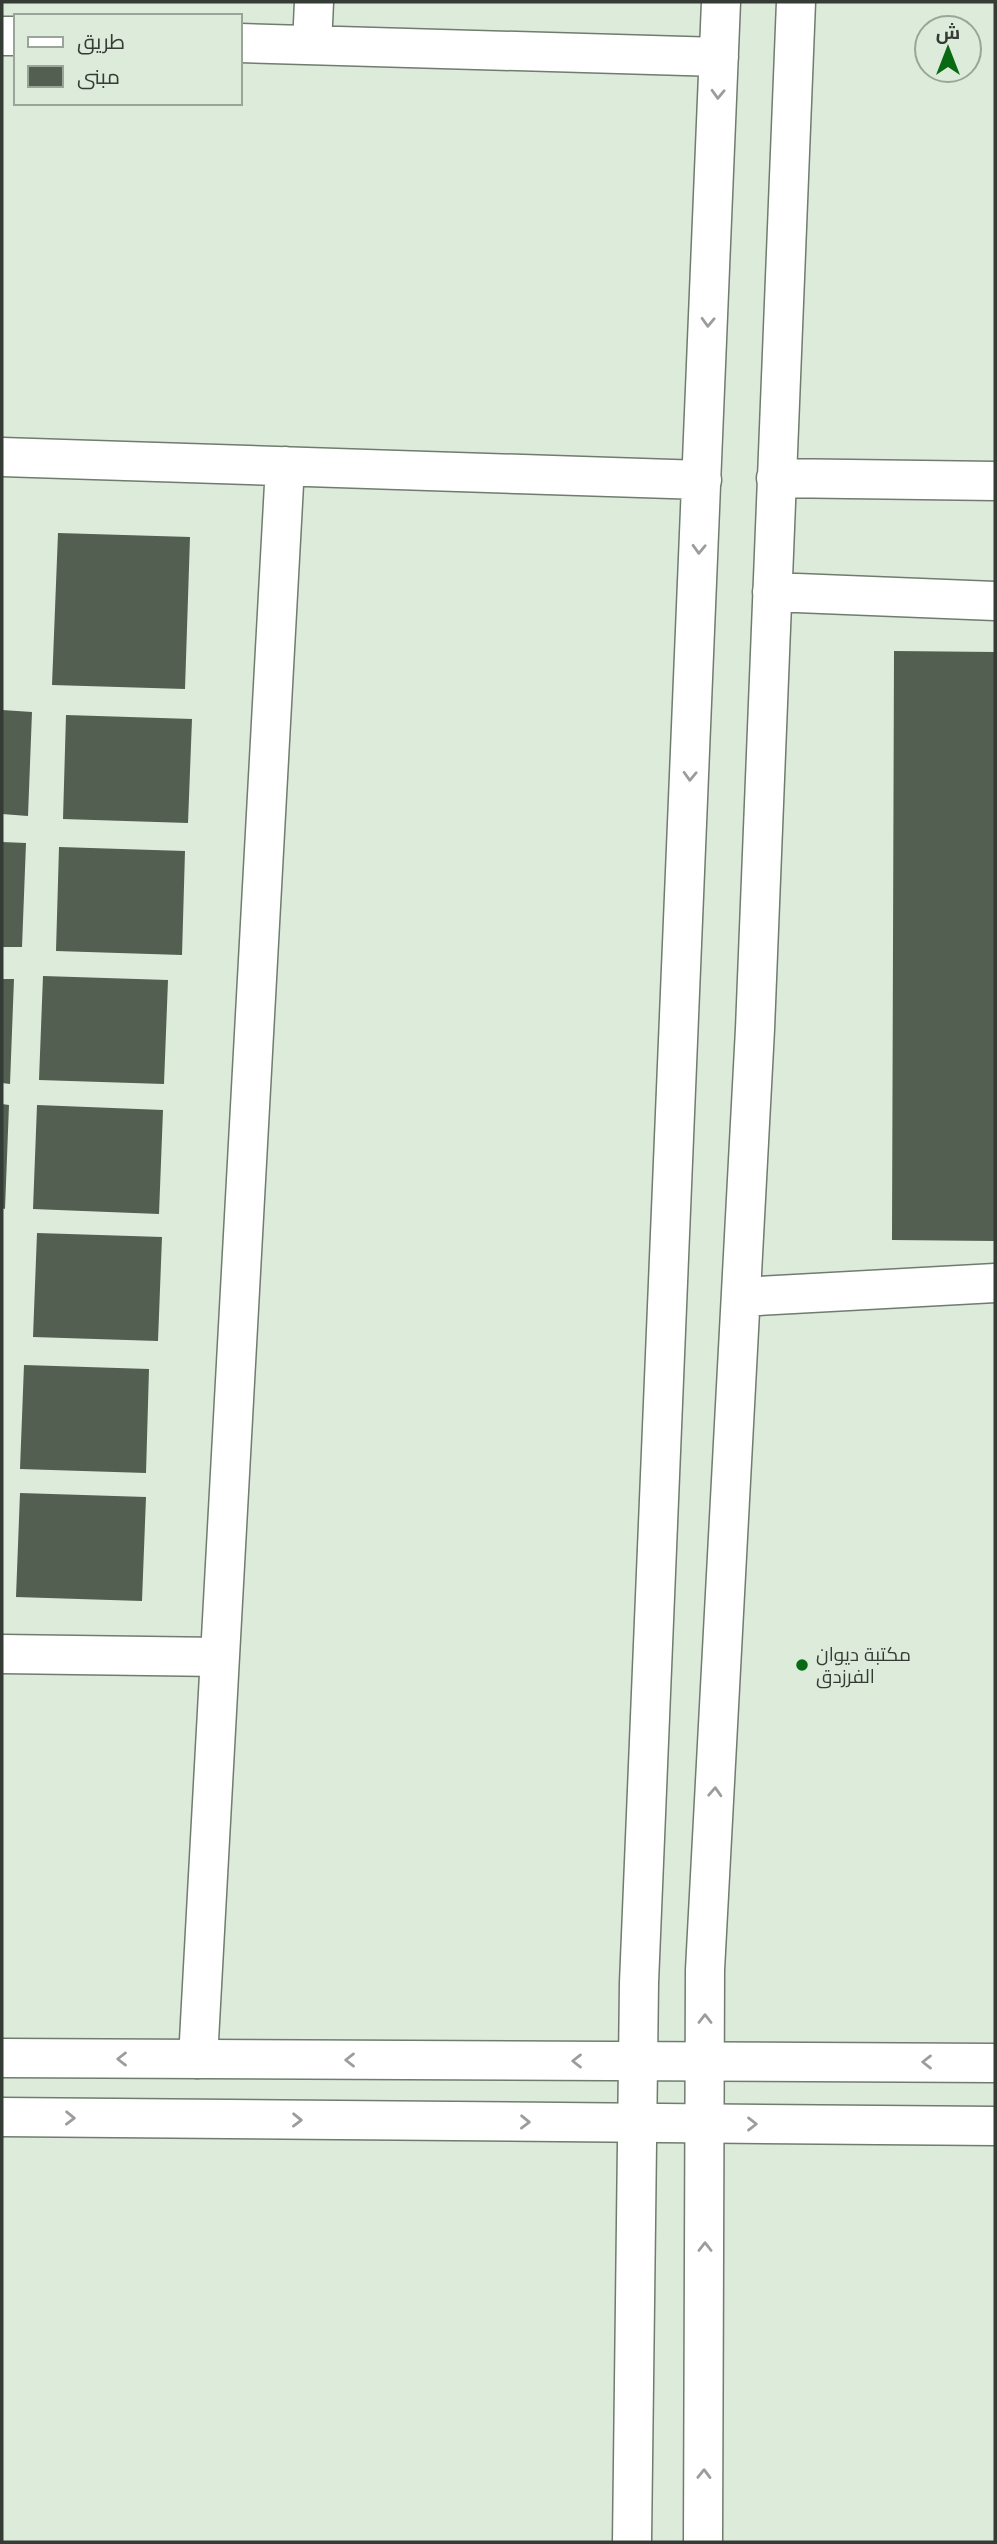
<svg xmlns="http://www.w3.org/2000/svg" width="997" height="2544" font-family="'DM Sans',Cairo,sans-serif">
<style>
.building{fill:#525f51}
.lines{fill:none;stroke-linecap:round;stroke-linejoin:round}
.minor-casing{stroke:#6f7c6e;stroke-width:41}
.major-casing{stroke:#6f7c6e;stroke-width:41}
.minor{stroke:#fff;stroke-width:38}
.major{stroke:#fff;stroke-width:38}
.oneway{stroke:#9a9d9a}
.poi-dot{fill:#0a6913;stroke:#dcebda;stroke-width:2.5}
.labels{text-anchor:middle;stroke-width:7;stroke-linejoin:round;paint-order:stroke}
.poi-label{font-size:19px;fill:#353b35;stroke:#dcebda;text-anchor:start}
</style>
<rect width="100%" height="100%" fill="#dcebda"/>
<path class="building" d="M58,533l132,4 -5,152 -133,-4z
M894,651l101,1v589l-103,-1z
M2,710l30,2 -4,104 -26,-2z
M66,715l126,4 -4,104 -125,-4z
M2,842l24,1 -4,104h-20z
M59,847l126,4 -3,104 -126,-4z
M43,976l125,4 -4,104 -125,-4z
M2,979h12l-4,105 -8,-1z
M2,1104l7,1 -4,104 -3,-1z
M37,1105l126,5 -4,104 -126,-5z
M37,1233l125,4 -4,104 -125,-4z
M24,1365l125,4 -3,104 -126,-4z
M20,1493l126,4 -4,104 -126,-4z"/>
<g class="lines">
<defs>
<path id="minor" d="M2,36h14
M240,43l479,14
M312,45l2,-43
M2,457l700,23
M776,478l219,3
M772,592l223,9
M741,1297l254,-14
M2,1654l218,3
M198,2059l87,-1593
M632,2542l7,-559 82,-1981
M703,2542l2,-572 50,-941 41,-1027"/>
<path id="major" d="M2,2058l993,5
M2,2117l993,9"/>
</defs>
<use href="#minor" class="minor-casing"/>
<use href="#major" class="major-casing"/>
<use href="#minor" class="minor"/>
<use href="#major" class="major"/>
</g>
<defs><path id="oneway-chevron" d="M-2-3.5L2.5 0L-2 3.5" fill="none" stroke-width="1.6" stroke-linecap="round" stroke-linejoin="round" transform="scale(1.75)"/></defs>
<g class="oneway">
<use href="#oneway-chevron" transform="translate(718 94) rotate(92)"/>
<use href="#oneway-chevron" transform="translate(708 322) rotate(92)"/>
<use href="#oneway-chevron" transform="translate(699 549) rotate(92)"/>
<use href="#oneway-chevron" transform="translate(690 776) rotate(92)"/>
<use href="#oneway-chevron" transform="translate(715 1792) rotate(-87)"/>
<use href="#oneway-chevron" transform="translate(705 2019) rotate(-90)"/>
<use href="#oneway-chevron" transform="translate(122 2059) rotate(-180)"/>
<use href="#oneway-chevron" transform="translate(350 2060) rotate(-180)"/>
<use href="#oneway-chevron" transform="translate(577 2061) rotate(-180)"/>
<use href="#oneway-chevron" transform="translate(927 2062) rotate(-180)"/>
<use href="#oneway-chevron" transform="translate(70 2118) rotate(1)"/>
<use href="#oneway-chevron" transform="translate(297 2120) rotate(1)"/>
<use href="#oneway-chevron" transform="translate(525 2122) rotate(1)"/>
<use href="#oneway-chevron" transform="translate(752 2124)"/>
<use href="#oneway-chevron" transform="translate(705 2247) rotate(-90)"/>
<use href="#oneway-chevron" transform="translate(704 2474) rotate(-89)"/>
</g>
<circle class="poi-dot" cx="802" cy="1665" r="7"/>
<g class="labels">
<g class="poi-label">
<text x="816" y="1661">مكتبة ديوان<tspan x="816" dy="22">الفرزدق</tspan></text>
</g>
</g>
<rect width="997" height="2544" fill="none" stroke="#353b35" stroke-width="7"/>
<rect x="14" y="14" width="228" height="91" fill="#dcebda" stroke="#99a598" stroke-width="2"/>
<rect x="28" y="37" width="35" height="10" fill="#ffffff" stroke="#99a598" stroke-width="2"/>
<text x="77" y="49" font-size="21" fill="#353b35">طريق</text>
<rect x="28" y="66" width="35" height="21" fill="#525f51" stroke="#99a598" stroke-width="2"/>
<text x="77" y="84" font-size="21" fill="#353b35">مبنى</text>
<g transform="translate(948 49)"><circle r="33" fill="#dcebda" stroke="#99a598" stroke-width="2"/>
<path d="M0-5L12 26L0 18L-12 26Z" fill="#0a6913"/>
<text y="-10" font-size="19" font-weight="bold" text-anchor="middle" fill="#353b35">ش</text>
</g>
</svg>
